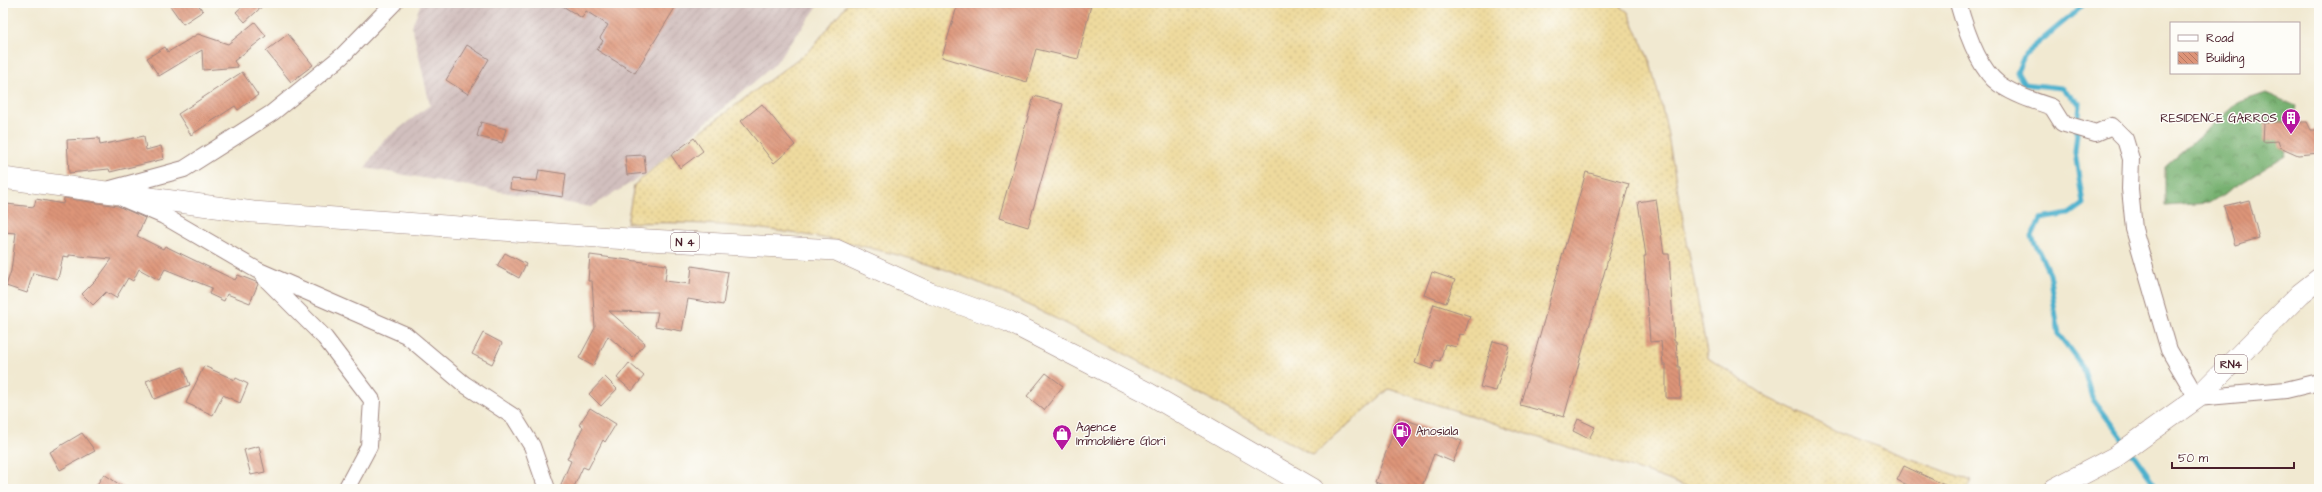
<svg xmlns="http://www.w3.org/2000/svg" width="2322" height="492" font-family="'Architects Daughter',sans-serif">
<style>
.industrial{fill:url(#industrial-furrows)}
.forest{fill:url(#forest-crowns);stroke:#60684d}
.sand{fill:url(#sand-dots);stroke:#9c7c64}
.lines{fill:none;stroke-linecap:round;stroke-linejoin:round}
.stream{stroke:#4eb1cd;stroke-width:5}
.building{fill:url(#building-back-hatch)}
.minor-casing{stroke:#9e847e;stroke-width:18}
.major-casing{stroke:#9e847e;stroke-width:22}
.minor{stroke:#fff;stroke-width:16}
.major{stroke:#fff;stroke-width:21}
.labels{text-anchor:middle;stroke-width:3;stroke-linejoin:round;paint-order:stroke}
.shield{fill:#fdfcf7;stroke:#806168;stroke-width:1}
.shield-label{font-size:11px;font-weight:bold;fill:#4a1f2b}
.poi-label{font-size:12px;fill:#4a1f2b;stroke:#fdfcf7;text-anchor:start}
</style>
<defs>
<pattern id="industrial-furrows" width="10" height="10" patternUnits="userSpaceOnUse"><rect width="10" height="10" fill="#d1bfbe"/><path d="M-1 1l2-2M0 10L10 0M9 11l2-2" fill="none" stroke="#b5a4a3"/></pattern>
<pattern id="forest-crowns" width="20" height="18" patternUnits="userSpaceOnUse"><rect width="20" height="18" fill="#76b06f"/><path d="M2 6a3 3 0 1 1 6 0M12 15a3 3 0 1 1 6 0" fill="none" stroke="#638f5b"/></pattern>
<pattern id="sand-dots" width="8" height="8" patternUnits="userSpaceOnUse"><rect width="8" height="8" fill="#eeda9e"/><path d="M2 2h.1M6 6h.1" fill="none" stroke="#cebb88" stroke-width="1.8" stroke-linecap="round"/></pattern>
<pattern id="building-back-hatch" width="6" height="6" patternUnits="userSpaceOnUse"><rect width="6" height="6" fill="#dd9478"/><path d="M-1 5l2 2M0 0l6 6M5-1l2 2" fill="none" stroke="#b57863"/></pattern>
</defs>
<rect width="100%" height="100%" fill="#fdfcf7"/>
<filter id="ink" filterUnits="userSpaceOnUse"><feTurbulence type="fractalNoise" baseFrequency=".025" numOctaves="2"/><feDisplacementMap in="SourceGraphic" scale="8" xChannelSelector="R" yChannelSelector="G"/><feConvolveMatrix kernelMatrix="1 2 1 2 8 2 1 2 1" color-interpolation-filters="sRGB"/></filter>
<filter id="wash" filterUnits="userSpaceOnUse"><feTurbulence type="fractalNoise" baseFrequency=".012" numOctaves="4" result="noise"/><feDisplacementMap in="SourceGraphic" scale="16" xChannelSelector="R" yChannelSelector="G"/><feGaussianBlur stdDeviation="0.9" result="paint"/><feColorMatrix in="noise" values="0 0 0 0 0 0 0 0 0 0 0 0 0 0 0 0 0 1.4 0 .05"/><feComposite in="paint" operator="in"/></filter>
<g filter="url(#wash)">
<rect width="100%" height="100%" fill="#f1e9d1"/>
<path class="industrial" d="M421,3h399l-46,62 -130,110 -53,32 -226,-39 18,-27 47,-36 -18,-79z"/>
<path class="forest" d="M2266,93l30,13 -11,50 -76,47 -44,3v-39l72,-64z"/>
<path class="sand" d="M848,3h768l12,9 22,50 15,58 43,238 61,40 67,33 136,50 -5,8h-276l-25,-10 -277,-90 -76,66c-83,-44 -164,-90 -248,-132 -44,-21 -89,-44 -136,-59 -97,-30 -201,-44 -302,-41l7,-38 39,-33 138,-103z"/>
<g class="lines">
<path class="stream" d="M2084,3l-4,5 -55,46 -8,18 7,12 37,4 19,16 -5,48 8,52 -14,10 -29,5 -8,18 17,36 10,62 24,32 9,31 34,46
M2131,451l27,38"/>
</g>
<g id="blocks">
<path class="building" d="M168,3h29l6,8 -20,13z
M246,3h20l-21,19 -9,-10z
M558,3h120l-43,70 -38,-23 6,-9 -3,-3 8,-13 -22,-14 -4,7z
M958,3h124l9,2 -13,54 -42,-10 -9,33 -85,-25z
M255,22l11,14 -32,25 4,6 -35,3 -1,-20 -43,26 -12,-18 18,-11 3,5 30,-18 30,10z
M288,34l25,31 -22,17 -25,-31z
M467,45l22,14 -21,35 -22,-14z
M242,72l16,23 -20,15 -3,-4 -44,29 -13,-21z
M1034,96l29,8 -35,123 -29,-9z
M762,104l33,41 -21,18 -33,-42z
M481,122l25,7 -4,14 -25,-7z
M2264,122h43l4,8h8v23l-21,2 -18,-8 -2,-6 -15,1z
M144,136l2,14 15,-4 3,13 -54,13 -1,-3 -40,4 -2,-33 32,-2 1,7z
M694,138l9,13 -23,17 -9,-13z
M644,155l2,18 -19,2 -2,-19z
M539,170l27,4 -3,23 -53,-8 1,-10 26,2z
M1586,172l43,12 -65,233 -44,-12z
M64,198l54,8 27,12 -8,18 26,13 2,-3 70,34 3,-5 18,7 2,2 -8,19 -23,-9 -3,7 -15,-7 3,-6 -47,-19 -6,11 -20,-11 -6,12 -5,-3 -12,20 -10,-6 -13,13 -11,-11 16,-16 14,-19 -43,-4v2l-6,-1 -5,23 -25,-6 -6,20 -21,-7 5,-15 5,-38 -13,-1 3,-28 28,3 2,-8 27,5z
M1656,199l8,55h5l5,87h2l2,26h2l1,31h-15v-33h-3l-2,-24 -11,1 -6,-86h2l-8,-54z
M2249,200l10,38 -24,7 -11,-39z
M505,253l21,11 -7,14 -22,-12z
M590,255l77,10 -2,16 25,3 2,-18 36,6 -5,33 -35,-6 -6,32 -27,-5 3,-14 -49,-1 36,32 -12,15 -25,-22 -15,30 -14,-8 16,-30 -3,-47h-4z
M1432,272l23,8 -9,23 -22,-8z
M1434,304l36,12 -6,19 -4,-1 -4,13 -11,-3 -5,17 -5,-1 -3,9 -17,-6z
M483,333l19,10 -10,21 -20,-10z
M1493,341l16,4 -13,46 -16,-4z
M629,363l15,13 -12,15 -15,-13z
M204,366l31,14 1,-2 12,6 -8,19 -17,-8 -10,20 -27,-12z
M183,367l7,18 -36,14 -8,-18z
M1046,373l17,13 -19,24 -17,-14z
M605,377l12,12 -16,17 -12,-12z
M590,408l26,16 -11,18 -2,-2 -15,29 -5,-2 -10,22h-14l12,-28 -4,-2 16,-32 -4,-2z
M1399,417l63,24 -9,21 -19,-8 -13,35h-27l-19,-7z
M1578,419l17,8 -6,12 -16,-8z
M82,433l13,18 -35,19 -10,-18z
M259,446l6,26 -14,3 -7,-25z
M1904,466l49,23h-38l-18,-9z
M104,474l22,15h-32z"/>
</g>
</g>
<g filter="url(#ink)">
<use href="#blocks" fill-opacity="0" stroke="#9e847e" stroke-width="1"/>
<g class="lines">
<defs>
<path id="minor" d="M1958,3c7,25 20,66 41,81 16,11 35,17 53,23l10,16 34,10 16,-7 13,13 6,20 -1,30 4,40 35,121 28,48 89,-8 33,-8
M107,190l77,-21 88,-56 70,-57 52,-53
M124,199l40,17 93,54 149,65 58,49 50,33 18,29 15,43
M263,276l62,62 47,62 -3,46 -23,43"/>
<path id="major" d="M3,178l250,34 359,26 224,12 94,43 78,28 140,72 165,96
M2054,489l61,-32 82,-59 103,-104 19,-15"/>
</defs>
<use href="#minor" class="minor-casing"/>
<use href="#major" class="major-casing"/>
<use href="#minor" class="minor"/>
<use href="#major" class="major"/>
</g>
</g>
<defs>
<symbol id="building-pin" viewBox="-11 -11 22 30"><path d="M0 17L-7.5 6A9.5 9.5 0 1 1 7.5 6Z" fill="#b5179e" stroke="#fdfcf7"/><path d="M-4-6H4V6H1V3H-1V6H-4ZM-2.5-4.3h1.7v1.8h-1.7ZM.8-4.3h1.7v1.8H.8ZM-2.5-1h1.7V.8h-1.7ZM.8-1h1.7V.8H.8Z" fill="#fff"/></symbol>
<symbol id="fuel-pin" viewBox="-11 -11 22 30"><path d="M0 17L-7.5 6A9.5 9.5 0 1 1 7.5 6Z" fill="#b5179e" stroke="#fdfcf7"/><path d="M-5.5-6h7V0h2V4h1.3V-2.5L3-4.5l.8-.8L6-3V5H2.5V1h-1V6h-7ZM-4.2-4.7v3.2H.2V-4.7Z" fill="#fff"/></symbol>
<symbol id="shop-pin" viewBox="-11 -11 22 30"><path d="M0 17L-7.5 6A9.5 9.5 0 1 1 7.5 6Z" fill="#b5179e" stroke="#fdfcf7"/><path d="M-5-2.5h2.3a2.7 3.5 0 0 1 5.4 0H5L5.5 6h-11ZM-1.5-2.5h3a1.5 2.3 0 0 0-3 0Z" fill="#fff"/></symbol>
</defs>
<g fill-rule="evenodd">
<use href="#building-pin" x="2280" y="107" width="22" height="30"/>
<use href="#fuel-pin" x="1391" y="420" width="22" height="30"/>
<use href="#shop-pin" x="1051" y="423" width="22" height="30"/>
</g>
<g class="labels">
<g class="shield">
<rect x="671" y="233" width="28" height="18" rx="3"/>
<rect x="2215" y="355" width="32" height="18" rx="3"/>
</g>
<g class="shield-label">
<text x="685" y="246">N 4</text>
<text x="2231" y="368">RN4</text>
</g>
<g class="poi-label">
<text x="2277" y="122" text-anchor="end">RESIDENCE GARROS</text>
<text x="1076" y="431">Agence<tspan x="1076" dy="14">Immobilière Glori</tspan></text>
<text x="1416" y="435">Anosiala</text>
</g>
</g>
<rect width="2322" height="492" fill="none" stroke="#fdfcf7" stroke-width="16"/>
<rect x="2170" y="22" width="130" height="52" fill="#fdfcf7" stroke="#b5a4a5"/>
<rect x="2178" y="35" width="20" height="6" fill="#ffffff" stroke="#b5a4a5"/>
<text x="2206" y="42" font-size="12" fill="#4a1f2b">Road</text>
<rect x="2178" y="52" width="20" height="12" fill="url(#building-back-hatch)" stroke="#b5a4a5"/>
<text x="2206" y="62" font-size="12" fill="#4a1f2b">Building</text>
<path d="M2172 462v6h122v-6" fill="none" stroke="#4a1f2b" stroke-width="2"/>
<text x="2178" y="462" font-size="12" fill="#4a1f2b" stroke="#fdfcf7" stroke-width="3" paint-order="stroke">50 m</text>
</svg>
